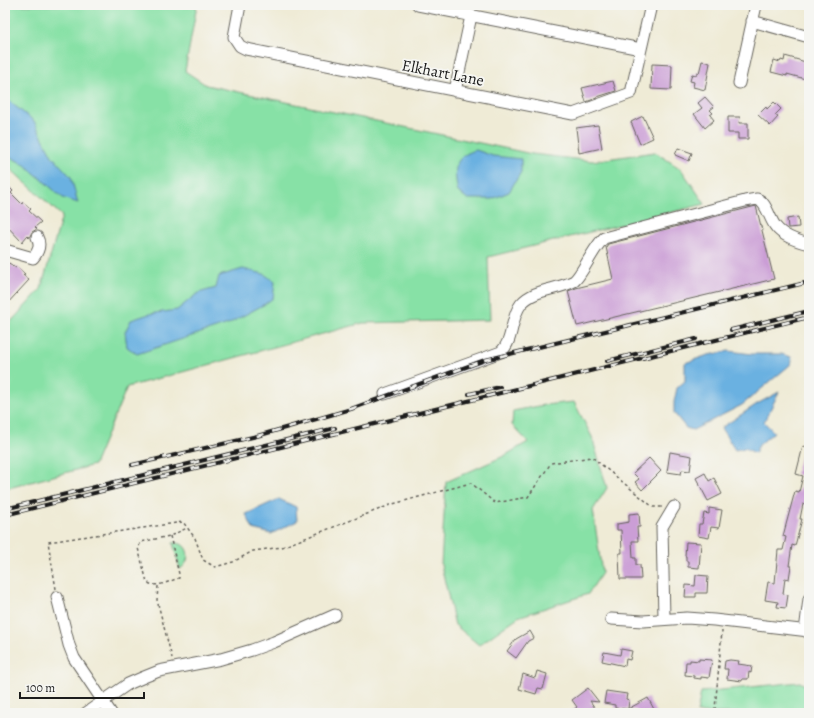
<svg xmlns="http://www.w3.org/2000/svg" width="814" height="718" font-family="Alegreya,serif">
<style>
.green{fill:#87e1a6;stroke:#527e61}
.water{fill:#6ab1e1;stroke:#43667e}
.building{fill:#cb9ed6}
.lines{fill:none;stroke-linecap:round;stroke-linejoin:round}
.minor-casing{stroke:#66645d;stroke-width:13}
.path{stroke:#66645d;stroke-width:1.5;stroke-dasharray:3 3;stroke-linecap:butt}
.minor{stroke:#fff;stroke-width:11}
.rail-casing{stroke:#1c1c1c;stroke-width:4}
.rail{stroke:#f6f6f2;stroke-width:2.5;stroke-dasharray:8;stroke-linecap:butt}
.labels{text-anchor:middle;stroke-width:3.5;stroke-linejoin:round;paint-order:stroke}
.street-label{font-size:16px;fill:#1c1c1c;stroke:#f6f6f2}
</style>
<rect width="100%" height="100%" fill="#f6f6f2"/>
<filter id="ink" filterUnits="userSpaceOnUse"><feTurbulence type="fractalNoise" baseFrequency=".025" numOctaves="2"/><feDisplacementMap in="SourceGraphic" scale="8" xChannelSelector="R" yChannelSelector="G"/><feConvolveMatrix kernelMatrix="1 2 1 2 8 2 1 2 1" color-interpolation-filters="sRGB"/></filter>
<filter id="wash" filterUnits="userSpaceOnUse"><feTurbulence type="fractalNoise" baseFrequency=".012" numOctaves="4" result="noise"/><feDisplacementMap in="SourceGraphic" scale="16" xChannelSelector="R" yChannelSelector="G"/><feGaussianBlur stdDeviation="0.9" result="paint"/><feColorMatrix in="noise" values="0 0 0 0 0 0 0 0 0 0 0 0 0 0 0 0 0 1.4 0 .05"/><feComposite in="paint" operator="in"/></filter>
<g filter="url(#wash)">
<rect width="100%" height="100%" fill="#efebd6"/>
<path class="green" d="M5,5h192l-12,66 21,14 326,69 60,7 63,-9 26,17 24,35 -217,53 2,63 -127,3 -236,64 -33,78 -89,24v-161l36,-39 21,-73 -57,-52z
M574,402l18,35 15,51 -14,22 9,63 -14,21 -70,23 -39,28 -24,-20 -14,-60 5,-83 58,-26 24,-14 -16,-17 1,-14 31,-6z
M173,543c16,-2 20,18 7,26z
M800,682l9,5v26h-112l4,-21z"/>
<path class="water" d="M5,98l29,23 18,35 19,21 7,26 -15,-5 -38,-33 -20,-11z
M476,150l17,6 28,3v13l-12,20 -17,7h-24l-10,-7c-4,-21 -6,-35 18,-42z
M243,269l21,5 11,8 -2,16 -8,6 -37,20 -91,30 -10,-7 -2,-15 6,-12 18,-6 28,-4 21,-17 18,-5 3,-12z
M729,351l23,3h29l10,3 1,4 -2,4 -48,40 -49,25 -7,-2 -12,-15v-11l3,-14 8,-7v-18l23,-8z
M779,392l-15,30 10,10 -15,13 -4,8 -10,-5 -10,2 -14,-22 36,-24z
M279,499l17,8 1,14 -26,13 -18,-5 -7,-15z"/>
<g id="blocks">
<path class="building" d="M785,56l24,7v17l-22,-6v2l-16,-4 3,-12 6,2 1,-2 3,1z
M702,61l8,2 -5,27 -12,-3 1,-5 -4,-1 2,-7 4,1 1,-3 2,1z
M652,64l20,1 -1,25 -20,-1z
M613,81l3,10 -19,6v1l-11,4 -4,-14z
M705,97l9,10 -4,3 3,3 -3,2 4,5 -9,8 -11,-14 8,-6 -4,-5z
M774,102l7,7 -6,6 3,2 -8,9 -12,-11 8,-8 1,2z
M643,116l10,22 -13,6 -9,-22z
M728,117h12l-1,6h9v16h-10v-6h-10z
M598,125l4,23 -23,5 -3,-25z
M678,148l14,5 -3,8 -14,-6z
M5,183l8,8 -2,2 11,11 1,-2 8,7 -2,2 12,11 -6,5 2,2 -5,3 -3,6 -2,-2 -5,6 -17,-18z
M756,206l18,73 -197,47 -9,-35 8,-3 37,-9 -7,-32 2,-3z
M798,217l1,10 -11,1 -1,-9z
M9,263l7,5 1,-1 8,7 -2,1 6,5 -24,26v-39z
M803,446l6,1v47l-3,11 -3,-1 -3,15h2l-6,23 -1,4 -3,-1 -3,21h2l-2,13 -4,-1 -2,16 5,1 -2,13 -9,-1 1,-5 -13,-2 3,-18 7,1 3,-33h5l3,-13 -3,-1 12,-45 4,1 4,-16 -7,-2z
M670,452l22,4 -2,15 -8,-1 -1,4 -14,-2z
M649,458l12,13 -19,19 -7,-8 4,-3 -6,-6z
M705,473l4,8 5,-3 8,16 -14,7 -12,-23z
M709,508l13,2 -3,18 -8,-1 -2,11 -11,-2 1,-12h3l2,-11 5,1z
M639,513l1,14h-3l1,14h-6l1,17h3v7h4l1,14h-21l-1,-26h3l-1,-23h-4v-6l12,-2v-8z
M686,542l15,1 -2,25 -11,-1v-6h-2v-5h-1z
M696,575l12,1 -1,17h-11v4h-11l1,-12 9,1z
M530,631l4,7 -6,3 -12,17 -9,-7 9,-12z
M621,649l11,2 -2,9 -4,-1 -1,7 -23,-5 2,-9 16,3z
M699,659l13,1 -3,18 -8,-1v2l-7,-1v-2l-9,-1 1,-13h4v-2l9,1z
M730,660l9,1 -1,3 14,2 -1,7 -2,-1 -1,7h-6v2l-15,-2 1,-10h-4l1,-8z
M537,671l10,3 -4,15 -5,-1 -2,6 -17,-5 4,-15 12,4z
M588,688l11,14 -9,-1 5,7 -6,5h-19l7,-6 -5,-7z
M606,691l21,3 -1,5 3,1 -1,9 20,-11 8,15h-18l-2,-3 -21,-2v-3l-11,-2z"/>
</g>
</g>
<g filter="url(#ink)">
<use href="#blocks" fill-opacity="0" stroke="#66645d" stroke-width="1"/>
<g class="lines">
<defs>
<path id="minor" d="M240,5l-6,32 6,9 6,3 327,65 58,-21 20,-88
M418,5l223,44
M752,21l57,16
M739,83l17,-78
M455,91l16,-75
M5,250l28,8c6,-7 8,-13 4,-21
M385,394l116,-42c13,-12 9,-34 20,-48 12,-15 37,-14 53,-23 8,-6 19,-33 30,-43l141,-37 12,-2c10,3 12,20 19,28 7,9 21,14 33,17
M57,597l12,48 5,13 37,55
M664,618l-2,-91 12,-20
M611,619l32,2 44,-3 27,2 95,11
M805,631l4,-32
M86,713l42,-29 16,-7 15,-6 62,-12 31,-9 22,-8 61,-27"/>
</defs>
<use href="#minor" class="minor-casing"/>
<path class="path" d="M170,536l9,38v4c-10,3 -23,11 -32,4l-9,-34 3,-6 29,-6 17,-8
M158,586l-1,14 15,58
M56,589l-8,-47 135,-20 12,16 8,22 12,7 18,-5 20,-11 29,-4 111,-43 78,-21 24,20 33,-6 23,-34 41,-6 61,50h11
M721,713l-6,-4 7,-78"/>
<use href="#minor" class="minor"/>
<defs>
<path id="rail" d="M731,330l78,-19
M607,361l89,-22
M469,394l31,-7
M132,465l125,-29 70,-20 24,-7 134,-49 324,-78
M5,509l330,-81
M5,515l804,-198"/>
</defs>
<use href="#rail" class="rail-casing"/>
<use href="#rail" class="rail"/>
</g>
</g>
<g class="labels">
<g class="street-label">
<text transform="translate(443 72) rotate(11)" y="6">Elkhart Lane</text>
</g>
</g>
<rect width="814" height="718" fill="none" stroke="#f6f6f2" stroke-width="20"/>
<path d="M20 692v6h124v-6" fill="none" stroke="#1c1c1c" stroke-width="2"/>
<text x="26" y="692" font-size="12" fill="#1c1c1c" stroke="#f6f6f2" stroke-width="3" paint-order="stroke">100 m</text>
</svg>
